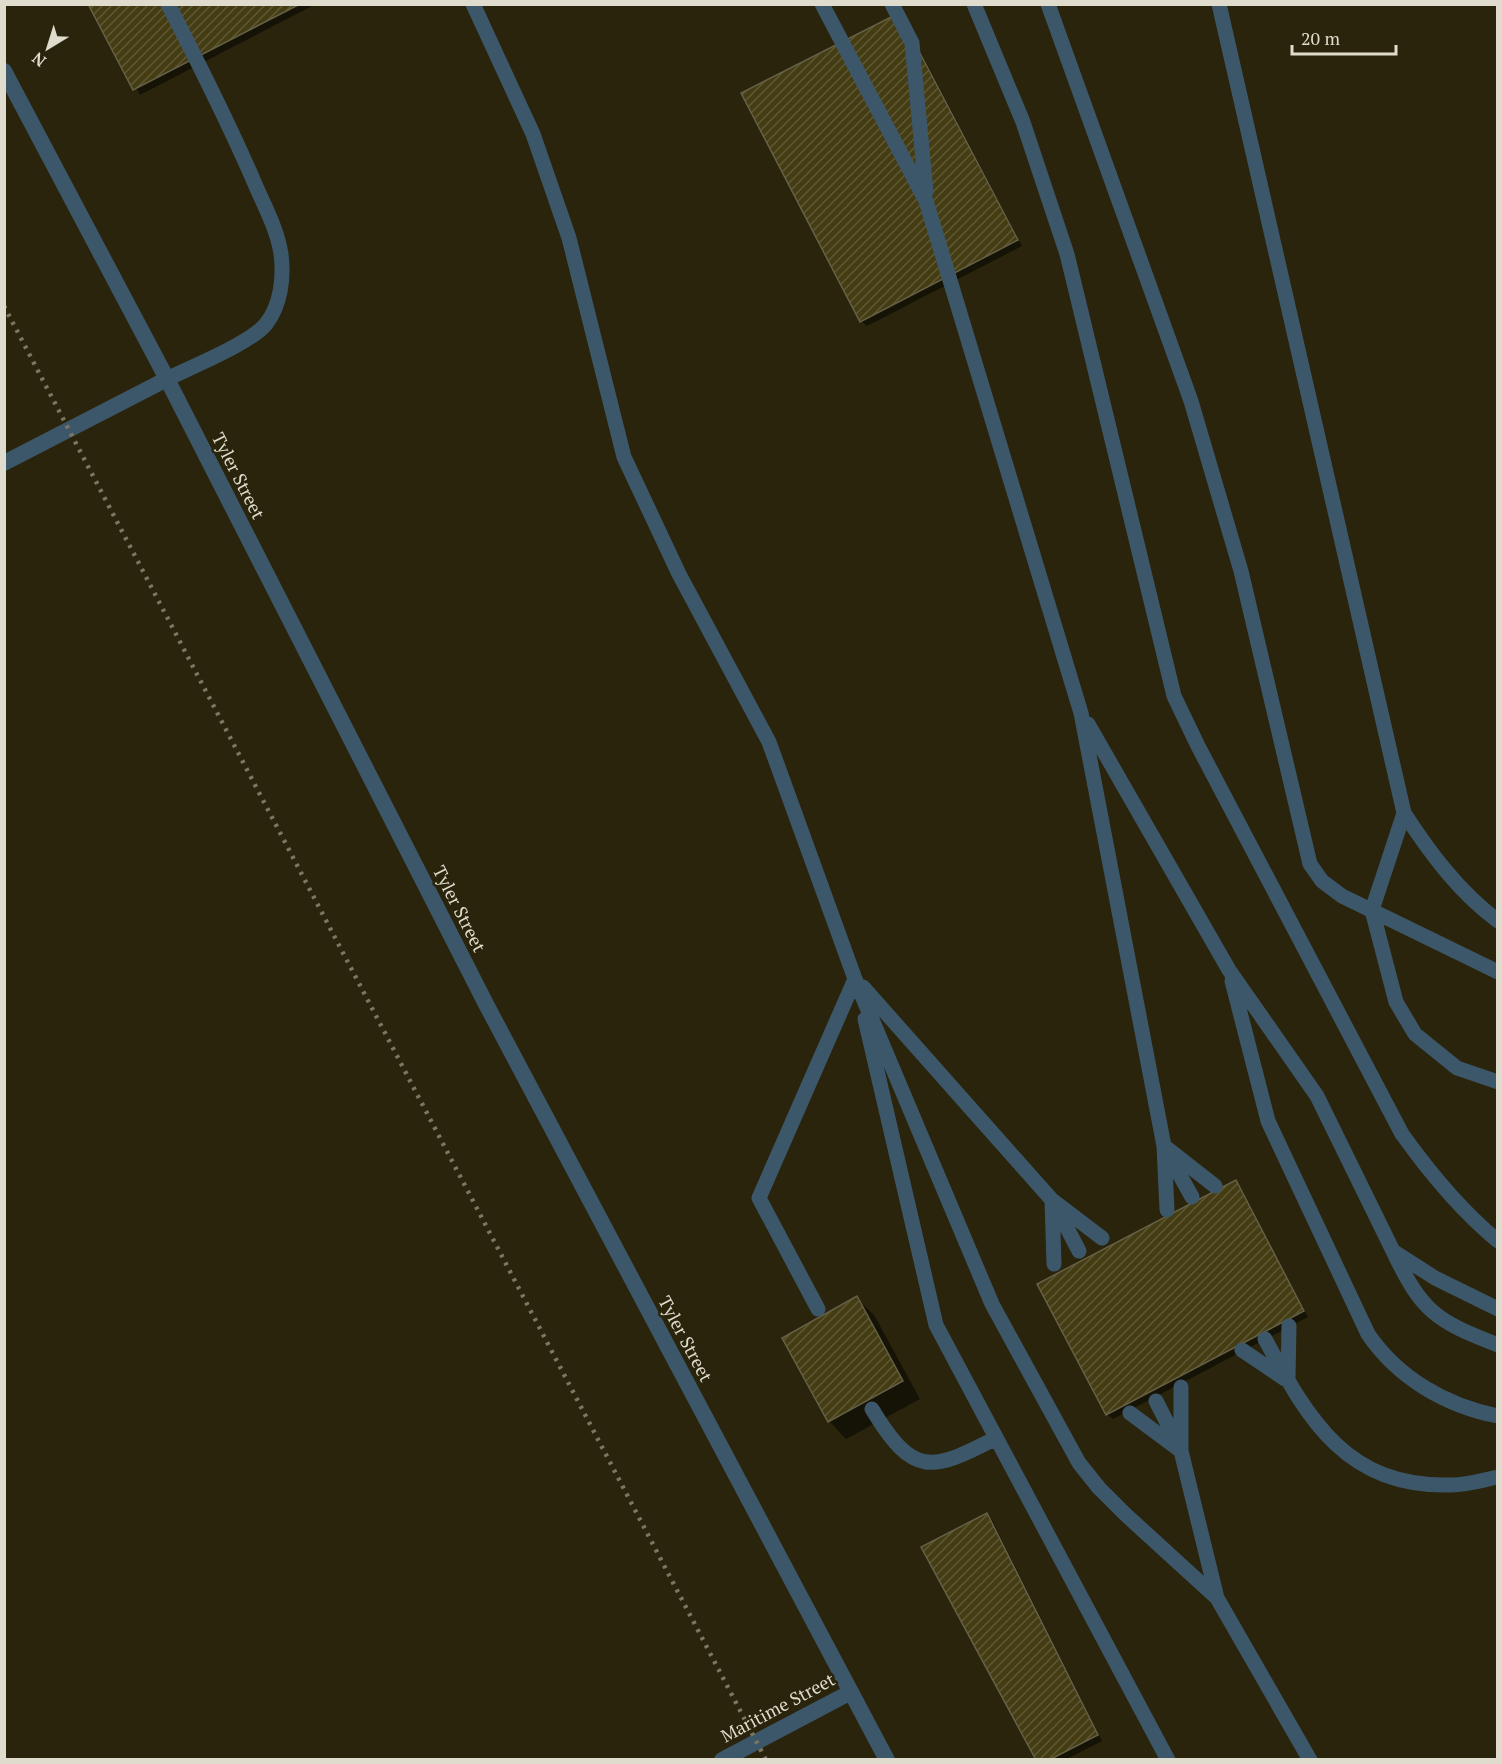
<svg xmlns="http://www.w3.org/2000/svg" width="1502" height="1764" font-family="'PT Serif',serif">
<style>
.shadow{fill:#0007}
.building{fill:url(#building-hatch);stroke:#666146;stroke-width:1.5}
.lines{fill:none;stroke-linecap:round;stroke-linejoin:round}
.service{stroke:#3d576a;stroke-width:15}
.minor{stroke:#3d576a;stroke-width:16}
.rail{stroke:#7b7762;stroke-width:4.5;stroke-dasharray:3 6;stroke-linecap:butt}
.labels{text-anchor:middle;stroke-width:5;stroke-linejoin:round;paint-order:stroke}
.street-label{font-size:18px;fill:#dfdccd;stroke:#29240b}
</style>
<defs>
<pattern id="building-hatch" width="6" height="6" patternUnits="userSpaceOnUse" patternTransform="scale(1.5)"><rect width="6" height="6" fill="#443d14"/><path d="M-1 1l2-2M0 6l6-6M5 7l2-2" fill="none" stroke="#5f5835"/></pattern>
</defs>
<rect width="100%" height="100%" fill="#29240b"/>
<path class="shadow" d="M89,4h227l-176,91z
M904,20l118,226 -155,80 -6,-5z
M1235,1182l6,6 67,129 -195,102 -6,-5z
M856,1298l18,17 46,84 -74,40 -17,-18z
M986,1514l6,6 110,221 -37,19h-27z"/>
<path class="building" d="M88,4h212l-167,86z
M899,13l119,227 -158,82 -119,-229z
M1236,1180l68,131 -198,104 -69,-131z
M857,1296l46,85 -75,41 -46,-84z
M987,1513l111,222 -49,25h-13l-115,-213z"/>
<g class="lines">
<path class="service" d="M473,4l60,130 36,104 55,219 55,117 90,168 86,237 137,325 87,159 20,25 26,26 92,84 93,162
M822,4l104,197 155,512 83,433 3,64
M892,4l20,39 14,149
M974,4l49,118 44,132 107,442 24,50 204,388c28,39 58,76 96,107
M1048,4l143,397 50,170 69,293 12,17 20,15 156,76
M1219,4l185,809 -32,97 24,92 19,32 42,34 41,14
M167,379c24,-12 84,-36 99,-55 15,-19 18,-47 15,-70 -4,-27 -19,-52 -29,-77 -26,-59 -54,-115 -84,-173
M1088,724l141,246 88,126 76,155 42,27 63,31
M1404,813c26,40 55,79 94,108
M1232,981l36,140 100,213c30,44 78,72 130,82
M863,987l189,213 50,38
M865,1019l71,306 232,435
M1164,1146l51,40
M1167,1152l25,45
M1052,1200l2,64
M1055,1205l24,46
M1393,1251c29,61 43,70 105,94
M818,1309l-59,-111 96,-219
M1265,1339c44,82 82,149 187,146 15,0 31,-5 46,-8
M1242,1350l43,29
M1288,1378l1,-52
M1181,1387v64l36,147
M1156,1401l23,45
M872,1409c41,68 59,63 124,29
M1130,1413l51,38"/>
<path class="minor" d="M4,71l163,308 320,627 400,754
M4,463l163,-84
M722,1760l129,-68"/>
<path class="rail" d="M4,306l762,1454"/>
</g>
<g class="labels">
<g class="street-label">
<text transform="translate(238 476) rotate(63)" y="6">Tyler Street</text>
<text transform="translate(459 909) rotate(63)" y="6">Tyler Street</text>
<text transform="translate(685 1339) rotate(62)" y="6">Tyler Street</text>
<text transform="translate(778 1708) rotate(-28)" y="6">Maritime Street</text>
</g>
</g>
<rect width="1502" height="1764" fill="none" stroke="#dfdccd" stroke-width="12"/>
<g transform="translate(48 48) rotate(218)" stroke="#29240b" stroke-width="4.5" paint-order="stroke">
<path d="M0-4.5L10 22L0 15L-10 22Z" fill="#dfdccd"/>
<text y="-9" font-size="16" font-weight="bold" text-anchor="middle" fill="#dfdccd">N</text>
</g>
<path d="M1292 45v9h104v-9" fill="none" stroke="#dfdccd" stroke-width="3"/>
<text x="1301" y="45" font-size="18" fill="#dfdccd" stroke="#29240b" stroke-width="4.5" paint-order="stroke">20 m</text>
</svg>
